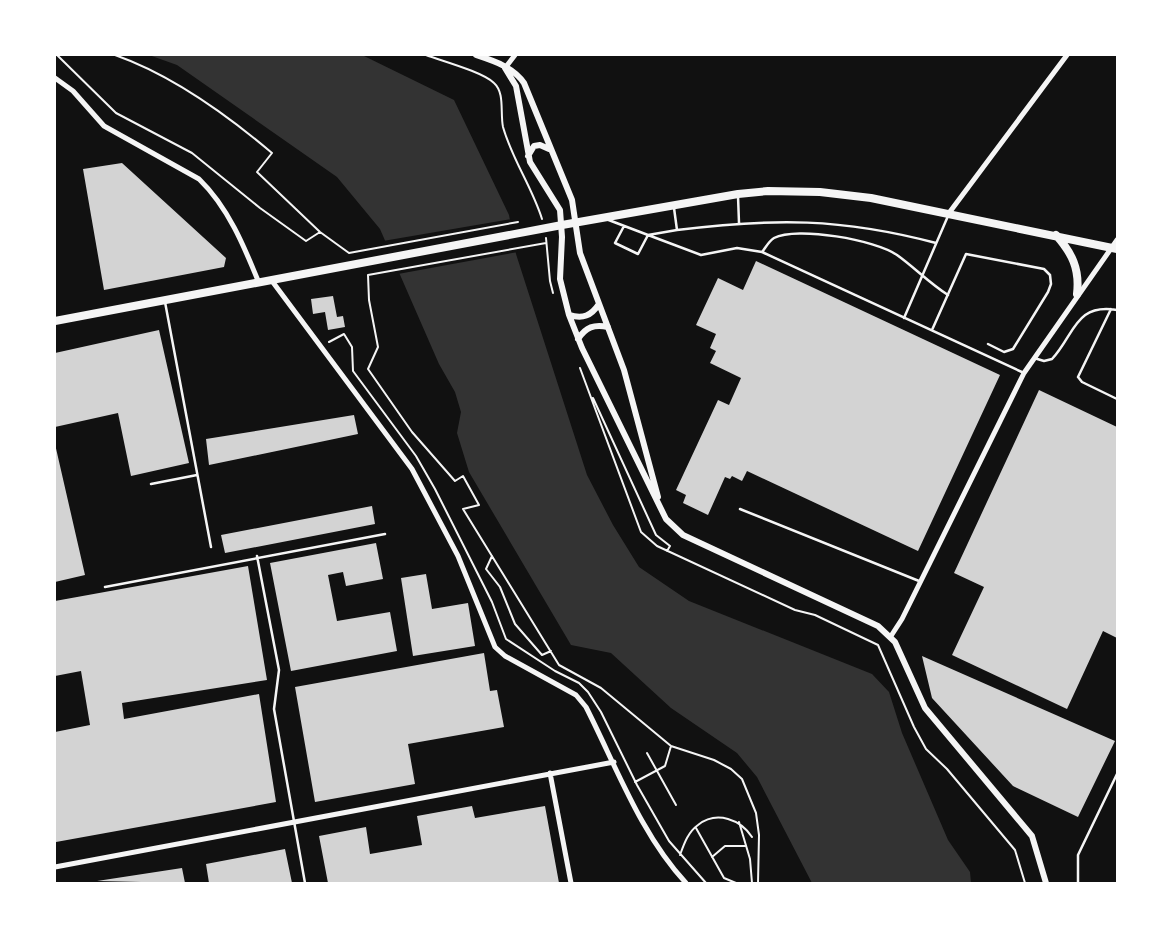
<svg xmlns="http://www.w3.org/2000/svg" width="1172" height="938" font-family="Commissioner,sans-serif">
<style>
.water{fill:#333}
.pier{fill:#111}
.building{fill:#d3d3d3}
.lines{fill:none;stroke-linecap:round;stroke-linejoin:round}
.path{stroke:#f5f5f5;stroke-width:2}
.service{stroke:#f5f5f5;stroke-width:2.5}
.minor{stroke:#f5f5f5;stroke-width:5}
.tertiary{stroke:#f5f5f5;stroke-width:6}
.secondary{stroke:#f5f5f5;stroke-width:8}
</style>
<rect width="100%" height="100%" fill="#111"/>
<path class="water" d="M149,55h213l92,45 55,115 7,39 71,221 26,50 26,42 50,34 183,73 17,18 13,41 46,107 22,32 1,11h-159l-55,-106 -20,-24 -66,-45 -60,-55 -40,-8 -102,-173 -12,-39 4,-21 -6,-20 -16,-28 -59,-135 -43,-52 -160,-112z"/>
<path class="pier" d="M512,219l6,33 -120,22 -15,-33z"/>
<path class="building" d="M122,163l104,95 -2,9 -120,23 -21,-121z
M756,261l244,114 -82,176 -171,-80 -5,10 -10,-5 -2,3 -5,-2 -17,38 -25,-12 3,-8 -10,-5 42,-90 11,5 12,-27 -31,-15 6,-12 -6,-3 6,-14 -20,-9 22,-47 25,12z
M333,296l4,21 6,-1 2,11 -17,3 -3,-18 -12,2 -2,-15z
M159,330l30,133 -58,13 -13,-63 -63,14v-74z
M1039,390l78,37v211l-14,-7 -36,78 -115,-54 32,-68 -30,-14z
M354,415l4,19 -149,31 -3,-26z
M55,444l30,131 -30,7z
M372,506l3,18 -150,29 -4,-18z
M376,543l7,36 -37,7 -3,-14 -15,3 9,46 53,-9 7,39 -106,20 -21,-108z
M248,566l19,114 -145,23 2,16 135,-25 17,108 -220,40 -1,-110 35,-7 -9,-54 -26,5v-75z
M426,574l6,35 36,-6 7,43 -62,10 -12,-78z
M484,653l6,38 7,-1 7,37 -96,17 7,40 -100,18 -20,-115z
M922,656l193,85 -37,76 -65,-31 -81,-88z
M472,806l3,12 70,-12 14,77h-231l-9,-47 47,-9 4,27 52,-9 -5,-29z
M285,849l7,34h-83l-3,-19z
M182,868l3,15 -88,-2z"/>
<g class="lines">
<path class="path" d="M57,55l59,58 76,40 68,55 46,33 14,-9
M115,55c57,20 111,59 157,98l-15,19 63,60 29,21 169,-31
M426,55c16,6 57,17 68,28 11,10 6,29 9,44 9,32 29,60 39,92
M546,238l4,43 3,12
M546,243l-178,32 1,25 9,47 -10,22 44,63 43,49 8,-5 16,29 -16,4 96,156 42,23 70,58 43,14 17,9 11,10 14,34 3,22 -1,48
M329,342l15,-8 8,13 1,24 63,85 19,33 57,113 14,37 49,32 24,12 9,9 13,20 36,73 32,56 37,42
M580,368l61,164 16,14 138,64 20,5 63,30 36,82 12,22 21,20 68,81 10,33
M593,398l63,137 14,11 -3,5
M492,556l-6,13 14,18 15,37 27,31 9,-4
M647,753l29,52
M635,782l30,-16 6,-20
M739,822l11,37 2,24
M696,828l28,50 12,5
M680,855c4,-11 8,-23 18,-30 19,-15 43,-5 54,12
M712,857l13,-11h20"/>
<path class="service" d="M738,196l1,27
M606,219l42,16 29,-5 -3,-22
M624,226l-9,17 23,11 10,-19 53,20 36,-7 25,4 262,121
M677,230c97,-12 164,-12 259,13
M762,252c4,-5 7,-11 12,-14 23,-12 102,2 123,17 17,12 32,28 51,40
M165,302l46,245
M1111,309l-33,68 4,5 35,17
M904,318l44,-102
M932,330l34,-76 78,15 6,6 1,9 -3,8 -35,57 -9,3 -16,-8
M1034,358l10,3 8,-2c23,-25 23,-56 65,-49
M151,484l46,-9
M740,509l179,72
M257,556l22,114 -5,39 31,174
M105,587l280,-53
M1078,883v-28l39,-81"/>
<path class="minor" d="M505,68l10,-13
M55,78l18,13 31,35 95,53c29,28 45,67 60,104
M949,213l118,-158
M272,281l140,188 46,87 37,91 10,9 71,39 10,12c30,59 55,128 100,176
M891,636l11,-17 122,-246 93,-133
M550,773l21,110
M55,867l559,-105"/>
<path class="tertiary" d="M476,55c18,6 37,12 48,28l48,117 8,53 44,117 34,127
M505,68l11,18 14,76 30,48 2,27 -2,42 9,36 13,33 84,171 17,16 195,91 17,16 30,66 107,128 14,47
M528,156l6,-10 6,-1 9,4
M569,315c14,4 22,1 30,-11
M578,339c8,-12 16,-15 30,-12"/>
<path class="secondary" d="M1056,235c16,18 24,34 21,59
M55,321l507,-96 176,-31 30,-3 52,1 51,6 246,51"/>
</g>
<rect width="1172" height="938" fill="none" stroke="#ffffff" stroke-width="112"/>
</svg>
